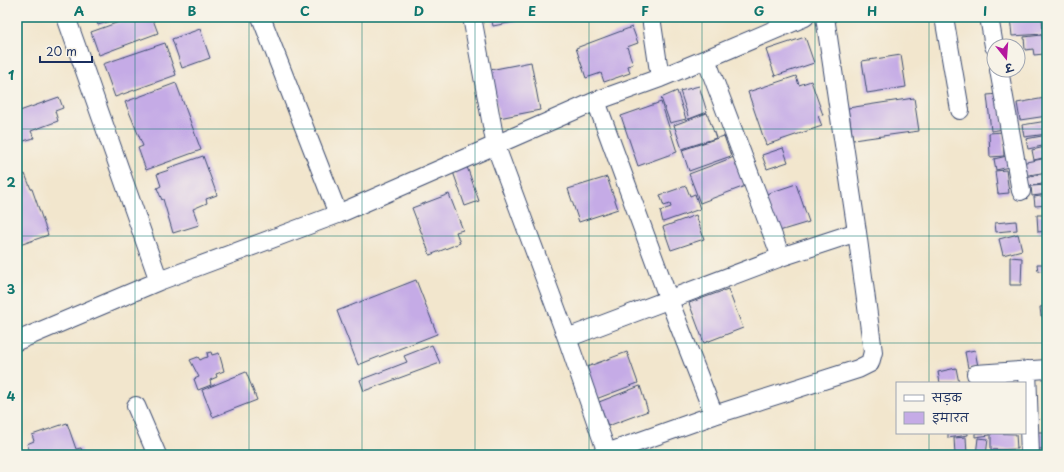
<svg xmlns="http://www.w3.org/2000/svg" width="1064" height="472" font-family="'Playpen Sans','Playpen Sans Deva',sans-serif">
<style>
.building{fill:#c5abe6}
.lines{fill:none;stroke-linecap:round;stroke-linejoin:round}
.street-casing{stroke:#3b4a6f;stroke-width:20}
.street{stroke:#fff;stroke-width:18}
.grid{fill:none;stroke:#0f766e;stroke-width:1;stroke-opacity:0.55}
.neatline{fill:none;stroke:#0f766e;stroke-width:1.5}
.grid-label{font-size:13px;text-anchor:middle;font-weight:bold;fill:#0f766e}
</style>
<rect width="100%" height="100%" fill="#f7f3e8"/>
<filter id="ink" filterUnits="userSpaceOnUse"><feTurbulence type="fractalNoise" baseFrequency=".025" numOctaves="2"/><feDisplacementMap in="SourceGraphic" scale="8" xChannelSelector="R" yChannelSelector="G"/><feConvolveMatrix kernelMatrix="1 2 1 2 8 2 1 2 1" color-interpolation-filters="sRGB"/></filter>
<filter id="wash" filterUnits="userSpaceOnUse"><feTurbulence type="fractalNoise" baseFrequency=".012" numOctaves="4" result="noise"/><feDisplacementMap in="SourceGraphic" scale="16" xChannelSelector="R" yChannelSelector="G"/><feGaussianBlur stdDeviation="0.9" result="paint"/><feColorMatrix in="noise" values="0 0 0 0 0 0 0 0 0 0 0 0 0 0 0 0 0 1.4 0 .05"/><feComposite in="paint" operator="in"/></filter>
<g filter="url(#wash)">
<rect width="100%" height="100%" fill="#f2e6cd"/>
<g id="blocks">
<path class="building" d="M95,17h28l-25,8z
M133,17h19l6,16 -59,22 -8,-23z
M491,17h43v1l-41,8z
M1010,17h32l1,17 -31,2z
M632,27l6,16 -11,4 6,17 -5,2 2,7 -26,9 -3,-9 -15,5 -10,-30z
M200,29l10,29 -28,10 -10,-29z
M1042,35l2,19 -10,1 -1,-6 -8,1 -1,-13z
M805,37l9,26 -39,13 -9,-26z
M165,43l11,32 -61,22 -12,-33z
M901,55l5,32 -39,6 -5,-32z
M531,62l9,48 -41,8 -9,-48z
M796,76l3,9 12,-4 12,34 -5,1 4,10 -56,19 -18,-53z
M176,83l25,67 -55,20 -8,-22 5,-2 -18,-44z
M699,86l8,26 -18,7 -9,-28z
M677,91l9,28 -16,4 -9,-25z
M999,94l5,35 -13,2 -4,-36z
M59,97l4,11 -8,3 3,10 -27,10 3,7 -14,4 -3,-8v-22z
M914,98l5,33 -66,9 -5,-32z
M1045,98l2,18 -27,4 -3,-17z
M661,102l16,50 -39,14 -17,-50z
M707,113l9,25 -34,11 -8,-24z
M1047,121v13l-23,3 -2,-12z
M1003,132l1,24 -14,1 -1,-24z
M1047,135v10l-19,4 -2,-10z
M724,136l7,20 -42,15 -7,-21z
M1045,147l2,10 -13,3 -2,-10z
M783,148l5,14 -21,7 -5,-14z
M203,156l14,39 -11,4 1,4 -14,6 6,16 -26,8 -10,-34 -1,1 -5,-12 4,-2 -4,-12 12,-4 -1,-2z
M1007,156l2,11 -13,3 -2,-11z
M734,157l11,29 -45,17 -11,-29z
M1047,158v14l-24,4 -2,-13z
M466,164l13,37 -14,5 -13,-37z
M20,167l3,8 2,-1 6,15h1l16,46 -31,11v-77z
M1006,170l3,23 -11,1 -3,-23z
M1047,173v10l-21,4 -1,-10z
M607,177l11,32 -39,13 -11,-33z
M796,184l13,38 -33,10 -13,-37z
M1047,185v9l-15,2 -1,-10z
M686,186l4,10 5,-2 5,15 -37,13 -3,-11 11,-4 -1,-3 -6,2 -4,-11z
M449,194l14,36 -7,2 4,11 -30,12 -18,-47z
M1047,195v10l-12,1 -1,-9z
M696,215l8,24 -33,11 -8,-23z
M1037,215h10v16l-9,1z
M1016,221l1,9 -21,2 -1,-9z
M1018,234l4,16 -19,5 -4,-16z
M1010,257l12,1 -1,27h-11z
M1037,264h10v6l-9,1z
M416,280l21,54 -79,31 -21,-54z
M728,289l15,39 -39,15 -15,-40z
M1047,306v10h-6l-1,-9z
M1043,317h4v13h-3z
M432,345l8,18 -76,28 -4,-11 47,-18 -3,-6z
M975,350l3,17 -10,1 -3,-16z
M211,352l1,3 7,-2 5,18 -8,3 1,3 -7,3 1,5 -13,5 -4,-11 5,-2 -9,-17 8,-3 2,3 4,-2 4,-1 -1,-4z
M627,352l11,31 -42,16 -12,-31z
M956,368l3,15h-19l-2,-11z
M246,372l11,28 -44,17 -11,-27z
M640,386l8,25 -40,15 -9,-24z
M67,423l9,26 5,-1 2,7h-61l8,-3 -3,-8 7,-3 -2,-6z
M1037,432h10v17h-10z
M948,433h20v2l-20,3z
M975,433h15v2l-15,2z
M991,433l25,1 1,15 -26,1z
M966,437l1,18h-12l-1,-17z
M978,438l10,1 -2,16h-10z
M991,451l23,1v3h-24z"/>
</g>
</g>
<g filter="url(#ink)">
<use href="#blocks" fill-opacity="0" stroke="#3b4a6f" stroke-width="1"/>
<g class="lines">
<defs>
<path id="street" d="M66,17l93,264
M261,17l77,197
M472,17l24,130 71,191 40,115 -6,2
M651,17l9,61 46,-19
M944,17l16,93
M989,17l5,29
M999,70l22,121
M660,78l-64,23 73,199 45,115
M781,257l-75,-198 99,-42
M567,338l214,-81 76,-25 -32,-215
M17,341l142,-60 179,-67 258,-113
M1027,370l3,85
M976,374l71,-5
M136,406l21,49
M607,453l107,-38 144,-46 12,-6 3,-11 -16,-120"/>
</defs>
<use href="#street" class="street-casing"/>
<use href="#street" class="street"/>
</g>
</g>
<path class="grid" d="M135,17v438M249,17v438M362,17v438M475,17v438M589,17v438M702,17v438M815,17v438M929,17v366M17,129h1030M17,236h1030M17,343h1030M929,433v22"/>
<rect width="1064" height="472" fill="none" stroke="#f7f3e8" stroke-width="44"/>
<rect x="896" y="382" width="130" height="52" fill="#f7f3e8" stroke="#9fa5b1"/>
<rect x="904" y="395" width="20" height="6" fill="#ffffff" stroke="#9fa5b1"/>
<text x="932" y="402" font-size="12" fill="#1b2f5e">सड़क</text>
<rect x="904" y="412" width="20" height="12" fill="#c5abe6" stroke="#9fa5b1"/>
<text x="932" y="422" font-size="12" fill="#1b2f5e">इमारत</text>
<g transform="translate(1006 58) rotate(163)"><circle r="19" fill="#f7f3e8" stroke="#9fa5b1"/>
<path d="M0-3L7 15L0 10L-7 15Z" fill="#b5179e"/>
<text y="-6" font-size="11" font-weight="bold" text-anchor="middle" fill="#1b2f5e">उ</text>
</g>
<path d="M40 56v6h52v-6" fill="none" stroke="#1b2f5e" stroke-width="2"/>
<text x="46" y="56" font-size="12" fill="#1b2f5e" stroke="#f7f3e8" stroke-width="3" paint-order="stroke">20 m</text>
<rect x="22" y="22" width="1020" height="428" class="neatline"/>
<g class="grid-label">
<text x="79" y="16">A</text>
<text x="192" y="16">B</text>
<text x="305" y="16">C</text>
<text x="419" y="16">D</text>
<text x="532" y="16">E</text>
<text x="645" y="16">F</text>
<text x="759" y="16">G</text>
<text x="872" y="16">H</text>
<text x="985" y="16">I</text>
<text x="11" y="80">1</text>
<text x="11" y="187">2</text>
<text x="11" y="294">3</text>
<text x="11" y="401">4</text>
</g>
</svg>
